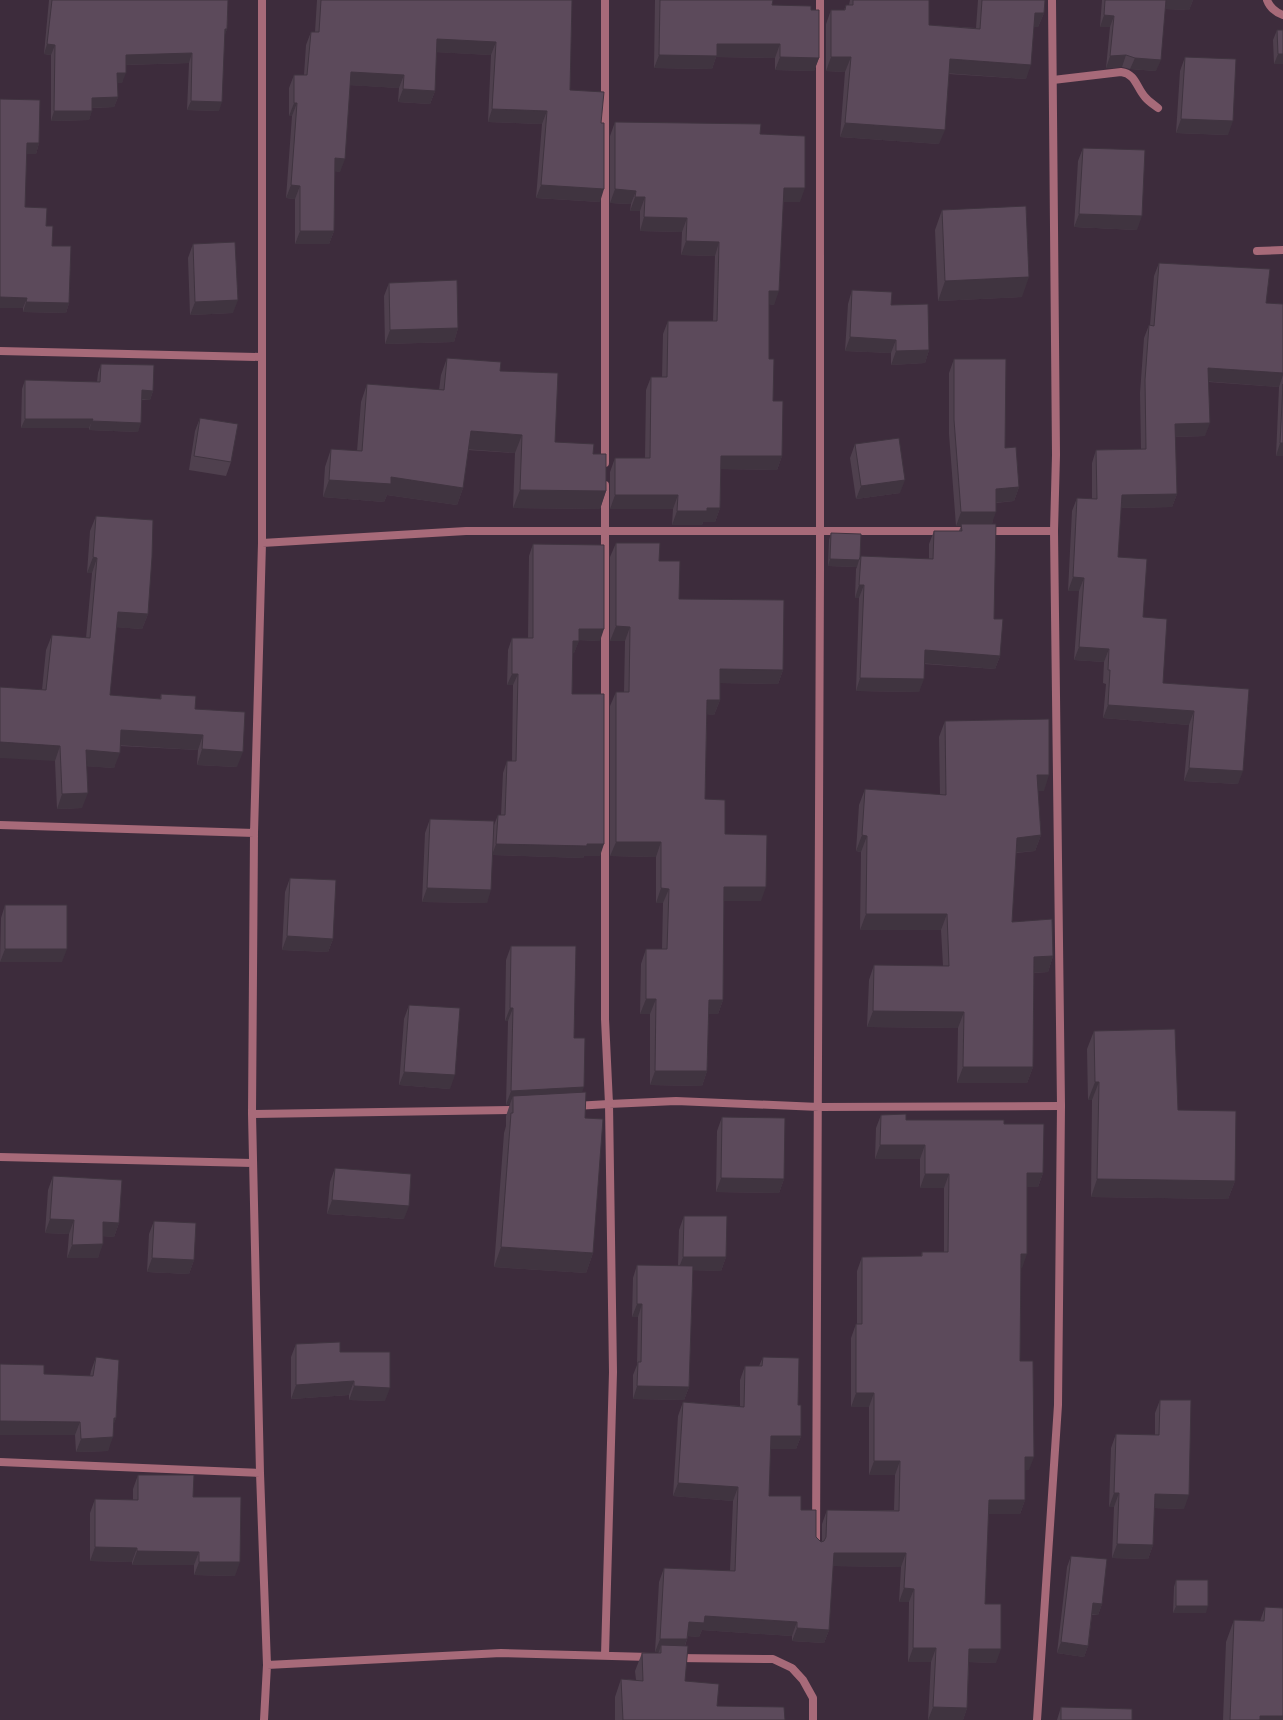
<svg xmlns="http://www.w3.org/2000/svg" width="1283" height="1720" font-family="Inter,sans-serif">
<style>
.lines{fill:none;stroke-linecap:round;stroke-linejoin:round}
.service{stroke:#a76a79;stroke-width:8}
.minor{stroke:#a76a79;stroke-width:8}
.tertiary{stroke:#a76a79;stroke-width:8}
.wall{fill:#4f404e}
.shaded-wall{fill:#403440}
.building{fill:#5c4a5b;stroke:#403440}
</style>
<rect width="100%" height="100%" fill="#3d2c3c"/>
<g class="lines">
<path class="service" d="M1053,80l68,-8c15,2 15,15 24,25 3,4 8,7 13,11"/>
<path class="minor" d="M262,0v543l-8,290 -2,281 8,359 7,192 -3,55
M1267,0c3,8 8,12 16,15
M1257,251l26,-1
M0,351l261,6
M605,463v-463
M605,485v534l4,85 67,-3 143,6 242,-1
M986,531h68
M262,543l204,-12h503
M0,825l254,8
M575,1106l34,-2 4,268 -8,283
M252,1114l266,-4
M0,1157l252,6
M0,1462l260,11
M816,1547l4,-976v-571
M676,1658l97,1 19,9 11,12 10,18v22
M267,1665l234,-12 149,4"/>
<path class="tertiary" d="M1037,1720l21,-315 3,-299 -7,-575 2,-76 -4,-455"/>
</g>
<path class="wall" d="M49,0h179l-1,29 -3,7 -5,75 -32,-1 2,-47 -63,2 -4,18h-5l1,14 -4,10 -22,1 -3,12 -38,1v-66l-7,-1z
M317,0h255l-2,90 31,33 -1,79 -64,-4 6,-74 -54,-2 3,-67 -55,-3 -1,39 -5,13 -32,-2 1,-14 -49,-3 -10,87 -5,-1 -1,60 -5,13h-34v-45l-9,-1 6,-82h-3v-28l5,-13h10l2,-30 5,-13h4z
M655,0h118l-1,5 39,5 8,48 -5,13 -39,-1v-12l-59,-1 -4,12 -58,-1z
M850,0h79v25l47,3 2,-28h67l-1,13 -6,14h-4l-8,52 -77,-5 -10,70 -99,-7 5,-65 -19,-1v-47l5,-14h13l2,-5h3z
M1102,0h91l-4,10 -24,-1 -9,62 -26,-2 -8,-2 -16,1 4,-41h-10z
M1277,30l6,34h-9l-1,-24z
M1185,57l43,78 -52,-2 4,-62z
M0,99l39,44 -3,11h-10l-1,53 21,19 23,77 -3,10 -43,-1v-4h-23z
M615,122l145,12 40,68h-17l-9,103 -5,-1v55l4,42 9,55 -5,14 -56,-1 -1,39 -5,14h-12l-1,3h-30l1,-16h-63v-37l5,-14h30l1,-68 5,-13h11l1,-43 5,-13h45l2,-65 -34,-1 1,-23 -42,-1v-20h-10l1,-7 -21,-1v-67z
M1083,148l54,82 -63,-3 4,-66z
M942,210l80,87 -84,4 -3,-71z
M193,244l40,69 -43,2 -2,-57z
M1159,263l107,40 17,1v152h-7l3,-69 -70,-5 -4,54 -30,1 2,57 -5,13 -51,1 -3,49 25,60 20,66 86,6 -11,95 -54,-3 5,-56 -86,-7 3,-34 -3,-1 1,-21 -30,-2 5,-69h-11l4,-80 5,-13 15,1v-36l4,-13 45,-1 -1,-56 4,-55 5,-13h1l4,-49z
M389,283l69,45 -4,14 -69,2 -1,-48z
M852,290l39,15 38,45 -4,13 -34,2v-12l-46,-2 3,-47z
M447,358l53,13 55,71 38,12 13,37 -6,18 -87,-1 2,-55 -47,-3 -5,38 -6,17 -70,-10 -3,7 -61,-5 2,-30 6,-18 26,2 4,-49 6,-18 72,6 2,-15z
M954,359l51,89 14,39 -5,14 -18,2 -4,21 2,95 6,37 -5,13 -71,-5 -5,28 -63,-1 3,-93h-4l1,-29 1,-2 -29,-1 1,-26 2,-7 29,24 69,2v-15l5,-13h25l2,-5h-5l-7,-92v-61z
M101,364l52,27 -3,9h-8l-4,32 -49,-2v-2h-68l1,-39 3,-9 72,2 1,-9z
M200,418l31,44 -5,14 -37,-6 6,-39z
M855,444l45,49 -44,6 -6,-41z
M96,516l52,98 -6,15 -26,-2 -6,68 50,4 1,-5 34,15 42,58 -40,-2 1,-15 -78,-4 -6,22 -28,-2 -4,42 -25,1 -2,-48 -13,-71 4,-40 6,-15 34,3 6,-65h-5l3,-42z
M616,543l43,18 20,38 104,71 -5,14 -58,-1v17l-6,15 -7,-1 -2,85 56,102h-37l-1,99 -5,14h-10l-1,57 -5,15 -52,-1v-71h-10l1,-50 5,-15h16l1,-46h-7v-46l-46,-1v-150l6,-14h8l1,-51h-15v-84z
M533,544l67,97 -21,-1 -5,13h-1l-1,41 28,162h-16l-1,2 -90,-3 -6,48 -65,-1 3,-69 5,-14 64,6 4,-10h3l2,-42 4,-12h5l1,-76h-6l1,-35 4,-12h16l1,-82z
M945,721l99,70h-6l3,44 -6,16 -19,2 -4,69 41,34 -5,16 -14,1 -1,94 -6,16h-70l1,-55 -91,-1 2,-47 5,-15 69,1 -2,-36h-81l1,-78 -5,-1 3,-46 6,-16 75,6 -1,-58z
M290,878l43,61 -5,13 -46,-2 3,-58z
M5,905l57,57h-62l1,-44z
M511,946l63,92 11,80 8,135 -7,20 -92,-6 10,-134 2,-7v-10l4,-12 -4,1 2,-84h-3l1,-61z
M409,1005l41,84 -51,-4 5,-66z
M1094,1031l141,150 -7,18 -137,-2 1,-97h-4l-1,-51z
M881,1115l25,5 98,4 39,49 -5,14h-11l-5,81h-1l-1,93 9,109h-4v30l-5,14h-32l-3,90 11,59 -27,-1 -2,46 -4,12h-35l3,-58h-23l1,-60h-10l2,-35 -68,-1 -4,64 -5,13 -32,-2v-5l-90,-6 -3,7 -11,-1 -3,10v35l32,25 68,14h-170v-23l6,-18 15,1 -1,-9 7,-18h16l1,-1h-4l4,-70 5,-14 66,3 3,-70 -60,-5 5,-80 5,-14 57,4v-26l5,-14h14l4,-9 35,48 3,31 -5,13h-26l-1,47 32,14 15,27 5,5 1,-1v-17l5,-14h67l1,-35h-26v-68h-18v-69l5,-14h1v-53l5,-14 59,-1 1,-4h22v-64h-24v-29h-45l1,-31z
M722,1117l62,62 -5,14 -63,-1 1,-61z
M335,1168l69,51 -77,-5 3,-32z
M53,1176l66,47 -5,14 -11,-1 -5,22h-31l2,-24 -24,-1 3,-43z
M684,1216l42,41 -5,14 -28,-1 -4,117 -5,13 -51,-1v-24l4,-10 1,-48h-6l1,-39 4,-13 41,1 1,-36z
M154,1221l40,39 -5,14 -42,-2 2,-38z
M296,1344l44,8 45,49 -36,-1v-5l-58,4v-42z
M96,1357l20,61 -3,7 -5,26 -32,1 -1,-17h-75v-71l44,10 46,2 1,-5z
M1160,1400l24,109 -30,-1 -1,37 -5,14 -36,-1 2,-51h-5l2,-59 5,-14 39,1v-22z
M138,1475l55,22 42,79 -41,-1v-10h-62v-3l-42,-1v-48l5,-14 38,1v-11z
M1071,1556l31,48 -4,11h-6l-4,31 -4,11 -27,-4 10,-86z
M1176,1580l30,33h-33l1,-26z
M1265,1607l18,113h-60l3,-78 8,-22 26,1z
M1061,1707l71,13h-75z"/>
<path class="shaded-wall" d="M1165,0h28l-4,10 -27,-1z
M1035,13h9l-6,14h-8z
M1104,15l10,1 -4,11h-10z
M225,29h2l-3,9z
M437,39l59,3 -5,13 -59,-3z
M47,44l8,1 -4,10 -7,-1z
M717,44h63l-5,14 -59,-1 -4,12 -58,-1 5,-13z
M192,53l-3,10 -66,2 3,-10z
M1278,54h5v10h-9z
M1126,55l-4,12 -16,1 4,-12z
M780,57l39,1 -5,13 -39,-1z
M831,57h20l-6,15 -19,-1z
M1135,58l26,2 -5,11 -26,-2z
M950,59l81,6 -5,14 -81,-6z
M351,72l53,3 -5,13 -53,-3z
M117,73h9l-4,10h-9z
M403,89l32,2 -5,13 -32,-2z
M118,97l-4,10 -26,1 4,-10z
M191,101l31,1 -3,9 -32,-1z
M294,103h3l-5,13h-3z
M492,109l55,2 -5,13 -54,-2z
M54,111h38l-3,9 -38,1z
M1181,119l52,2 -5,14 -52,-2z
M845,123l100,7 -6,14 -99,-7z
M27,143h12l-3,11h-13z
M335,158l10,1 -5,13 -10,-1z
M291,185l9,1 -5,13 -9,-1z
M541,185l63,4 -4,13 -64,-4z
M784,188h21l-5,14h-21z
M615,189l21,2 -5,13 -21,-1z
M635,197h10l-5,14h-10z
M1079,214l63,2 -5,14 -63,-3z
M644,217l43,1 -5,14 -42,-1z
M300,231h34l-5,13h-34z
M686,241l33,1 -4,14 -34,-1z
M1029,277l-7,20 -84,4 7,-20z
M769,291h10l-5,14 -9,-1z
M0,297l27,1 -4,10h-23z
M238,300l-5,13 -43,2 5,-13z
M26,302l43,1 -3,10 -43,-1z
M458,328l-4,14 -69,2 5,-14z
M850,337l46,3 -5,13 -46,-2z
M929,350l-4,13 -34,2 5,-14z
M1208,368l75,5v2l-4,12 -76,-6z
M142,390l11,1 -3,9 -11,-1z
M25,419h68l-4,9h-68z
M92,421l49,2 -3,9 -49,-2z
M1210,423l-5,13 -35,1 5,-13z
M471,431l51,4 -7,18 -50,-4z
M1280,443h3v13h-7z
M721,456h61l-5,14 -61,-1z
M391,477l72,11 -6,17 -70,-10 -3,7 -61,-5 6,-17z
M905,480l-5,13 -44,6 5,-13z
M1019,487l-5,14 -23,2 5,-14z
M520,490l86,1 -6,18 -87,-1z
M1177,494l-5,13 -54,1 4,-13z
M615,495h63l-5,14h-63z
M707,508h13l-5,14h-12l-1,3h-30l5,-14z
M961,512h35l-5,14 -30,-2v2h-5z
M93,557l4,1 -5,15h-5z
M830,559l29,1 -2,7 -29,-1z
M1073,577l11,1 -5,13h-11z
M859,585h5l-5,13h-4z
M118,612l30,2 -6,15 -30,-2z
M616,626l14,1 -5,14h-15z
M579,629h25l-4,12 -25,-1z
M573,641h6l-5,12h-5z
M1079,647l30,2 -5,13 -30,-2z
M925,650l75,6 -5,13 -75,-6z
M720,669l63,1 -5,14 -63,-1z
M512,674h6l-5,11h-6z
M860,678l64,1 -5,13 -63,-1z
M707,700h13l-6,15 -12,-1z
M1108,705l86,6 -5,14 -86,-7z
M121,730l82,5 -5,15 -82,-5z
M0,742l60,4 -5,15 -55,-3z
M202,749l41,3 -6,15 -40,-2z
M86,750l34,3 -6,15 -34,-2z
M1189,768l54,3 -5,13 -54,-3z
M1037,775h12l-5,16h-13z
M88,793l-6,15 -25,1 5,-15z
M862,835l5,1 -6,16 -5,-1z
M1041,835l-6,16 -24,2 6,-15z
M616,842h45l-5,15 -46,-1z
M496,844h108l-4,12h-16l-1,2 -91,-3z
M724,887h42l-5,14h-42z
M427,888l64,2 -4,13 -65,-1z
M661,888l8,1 -6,14h-7z
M866,914h81l-6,16h-81z
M287,936l46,3 -5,13 -46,-2z
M5,949h62l-5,13h-62z
M1053,956l-5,16 -19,1 5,-16z
M646,999h10l-6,15h-10z
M709,1000h14l-5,14h-15z
M510,1008h3l-5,13h-3z
M873,1011l91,1 -6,16 -91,-1z
M963,1067h70l-6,16h-70z
M655,1071h52l-5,15 -52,-1z
M404,1072l51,3 -5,14 -51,-4z
M1095,1082h4l-7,18h-4z
M584,1087l-5,14 -66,-5 -3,8 -4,1 5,-14z
M880,1145h45l-5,14h-45z
M1027,1173h16l-5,14h-16z
M925,1174h24l-5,14h-24z
M721,1178l63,1 -5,14 -63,-1z
M1097,1179l138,2 -7,18 -137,-2z
M332,1200l77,6 -5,13 -77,-5z
M50,1219l24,1 -5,14 -24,-1z
M103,1222l16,1 -5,14 -16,-1z
M103,1244l-5,14h-31l5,-13z
M501,1247l92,6 -7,20 -92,-6z
M1021,1254h6l-5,14h-6z
M683,1257h43l-5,14 -43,-1z
M152,1258l42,2 -5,14 -42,-2z
M637,1304h5l-4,13h-6z
M354,1381l-5,14 -58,4 5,-14z
M354,1386l36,2 -5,13 -36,-1z
M637,1386l52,1 -5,13 -51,-1z
M856,1393h18l-5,14h-18z
M114,1418h2l-5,13z
M0,1421l80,1 -5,13h-75z
M771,1436h30l-5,13h-30z
M113,1437l-5,14 -32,1 5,-13z
M1025,1457h9l-5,13 -9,1z
M874,1461h26l-5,14h-26z
M678,1483l60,4 -5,14 -60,-5z
M1114,1493h5l-5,14h-5z
M1155,1494l34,1 -5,14 -34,-1z
M989,1500h36l-5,14h-36z
M1117,1544l36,1 -5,14 -36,-1z
M95,1547l42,1 -5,14 -42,-1z
M137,1551l62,1 -5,13h-62z
M834,1553h72l-5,14 -72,-1z
M199,1562h41l-5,14 -41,-1z
M904,1588l10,1 -5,13h-10z
M1093,1603l9,1 -4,11 -9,-1z
M1176,1606h32l-2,7h-33z
M705,1616l92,6 -5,14 -90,-6 -3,7 -15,-1 5,-14z
M797,1628l32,2 -5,13 -32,-2z
M660,1639h27l-5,14 -21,-8 -2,7h-4z
M1061,1642l27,4 -4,11 -27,-4z
M913,1648h23l-5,14h-23z
M969,1649h32l-5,14 -32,-1z
M933,1707l34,1 -4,12h-35z
M1260,1716h23v4h-24z"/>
<path class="building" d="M52,0h176l-1,29h-2l-3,73 -31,-1 1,-48 -66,2v18h-9l1,24 -26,1v13h-38l1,-66 -8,-1z
M321,0h251l-2,90 34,2 -3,31h3v66l-63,-4 6,-74 -55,-2 4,-67 -59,-3 -2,52 -32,-2 1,-14 -53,-3 -6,87 -10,-1 -1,73h-34v-45l-9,-1 6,-82h-3v-28h13l4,-43h8z
M660,0h113l-1,5 39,1v4h8v48l-39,-1v-13h-63v12l-58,-1z
M853,0h76v25l51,4 2,-29h63l-1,13h-9l-4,52 -81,-6 -5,71 -100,-7 6,-66h-20v-47h14l1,-5h7z
M1105,0h61l-5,60 -26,-2 -9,-3 -16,1 4,-40 -10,-1z
M1277,30h6v24h-5z
M1185,57l51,2 -3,62 -52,-2z
M0,99l40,1 -1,43h-12l-2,64 22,1 -1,18h7l-1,20h19l-2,57 -43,-1 1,-4 -27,-1z
M615,122l146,2 -1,10 45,2v52h-21l-5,103h-10v68h5l-1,42h10l-1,55h-61l-1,52h-13v3h-30l1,-16h-63v-37h35l1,-81h16l1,-56h49l2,-79 -33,-1 1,-23 -43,-1 1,-20h-10l1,-6 -21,-2z
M1083,148l62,2 -3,66 -63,-2z
M1026,206l3,71 -84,4 -3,-71z
M235,242l3,58 -43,2 -2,-58z
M1159,263l111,6 -4,34 17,1v69l-75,-5 2,55 -35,1 2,70 -55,1 -4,62 29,2 -4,58 24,2 -4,64 86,6 -6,82 -54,-3 5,-57 -86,-6 2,-35h-2l1,-21 -30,-2 5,-69 -11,-1 4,-79 20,1 -1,-49 50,-1 -1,-69 4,-55 5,1z
M457,280l1,48 -68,2 -1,-47z
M852,290l40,2 -1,13 37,-1 1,46 -33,1v-11l-46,-3z
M447,358l54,4 -1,9 58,2 -3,69 39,2 -1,10h13v37l-86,-1 2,-55 -51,-4 -8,57 -72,-11v7l-62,-4 2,-31 31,2 5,-67 77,6z
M954,359h52l-1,89 11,-1 3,40 -23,2v23h-35l-7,-92z
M101,364l53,1 -1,26 -11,-1 -1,33 -49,-2 1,-2h-68v-39l75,2z
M1283,384v59h-3z
M200,418l38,6 -7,38 -37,-6z
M899,438l6,42 -44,6 -6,-42z
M96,516l57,4 -1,37 -4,57 -30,-2 -8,83 51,4v-5l35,2 -1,13 50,3 -2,40 -41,-3 1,-14 -82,-5 -1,23 -34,-3 2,43 -26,1 -2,-48 -60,-4v-55l46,3 6,-55 38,3 7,-80 -4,-1z
M961,524h35l-2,95h9l-3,37 -75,-6 -1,29 -64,-1 4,-93h-5l2,-29 72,3 1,-28h28z
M831,533l30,1 -1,23 -1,3 -29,-1z
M616,543h44l-1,18h21l-1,38 105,1 -1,70 -63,-1v31h-13l-2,99 20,1v34l42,1 -1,52h-42l-1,113h-14l-2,71h-52l1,-72h-10v-50h21l2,-60 -8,-1v-46h-45v-150h13l1,-65 -14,-1z
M533,544l71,1v84h-25v12h-6l-1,53h32v150h-17v2l-91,-2 2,-29h7l2,-54h9l2,-87h-6v-36h21z
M1049,719v56h-12l4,60 -24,3 -5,84 40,-3 1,37 -19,1 -1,110h-70l1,-55 -91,-1 1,-46 75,1 -2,-52h-81l1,-78 -5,-1 3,-46 81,6 -1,-74z
M430,819l64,2 -3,69 -64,-2z
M290,878l46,2 -3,59 -46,-3z
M5,905h62v44h-62z
M511,946h65l-2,92h11l-1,49 -73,4 2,-83h-3z
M409,1005l51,3 -5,67 -51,-3z
M1175,1029l3,81 58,1 -1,70 -138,-2 2,-97h-4l-1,-51z
M586,1092l-1,26 18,1 -10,134 -92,-6 10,-134h2v-17z
M906,1114v6h98v4h40l-1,49h-16v81h-6l-1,107h13l1,96h-9v43h-36l-4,104h16v45h-32l-2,59 -34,-1 3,-59h-23l1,-59 -10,-1 2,-35h-72l-5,77 -32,-2v-6l-92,-6 -1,7 -15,-1 -2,17h-27l4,-71 71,3 3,-84 -60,-4 5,-81 61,5 1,-41h17l1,-9 36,1 -1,47h3v31h-30l-2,60h32v14h15v27l5,5 3,-1 2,-4 1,-27 72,1 1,-50h-26v-68h-18v-69h6v-67l60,-1v-4h26l1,-78h-24v-29h-45l1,-30z
M722,1117l63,1 -1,61 -63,-1z
M335,1168l76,6 -2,32 -77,-6z
M53,1176l69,4 -3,43 -16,-1v22l-31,1 2,-25 -24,-1z
M684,1216h43l-1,41h-43z
M154,1221l42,2 -2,37 -42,-2z
M637,1265l56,1 -4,121 -52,-1 1,-24h3l1,-58h-5z
M340,1342v10h50v36l-36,-2v-5l-58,4v-41z
M96,1357l23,3 -3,58h-2l-1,19 -32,2 -1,-17 -80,-1v-57l44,1v9l49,2z
M1160,1400h31l-2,95 -34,-1 -2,51 -36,-1 2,-51h-5l2,-59 43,1z
M138,1475h56l-1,22h48l-1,65h-41v-10l-62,-1v-3l-42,-1v-48l43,1z
M1071,1556l36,3 -5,45 -9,-1 -5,43 -27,-4z
M1176,1580h32v26h-32z
M1265,1607l18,1v108h-23v4h-30l4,-100 30,1z
M661,1645l27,1 -3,35 34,3 -2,22 67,1 1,13h-162l-2,-41 22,2 -1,-28h19z
M1061,1707l71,2v11h-71z"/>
</svg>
